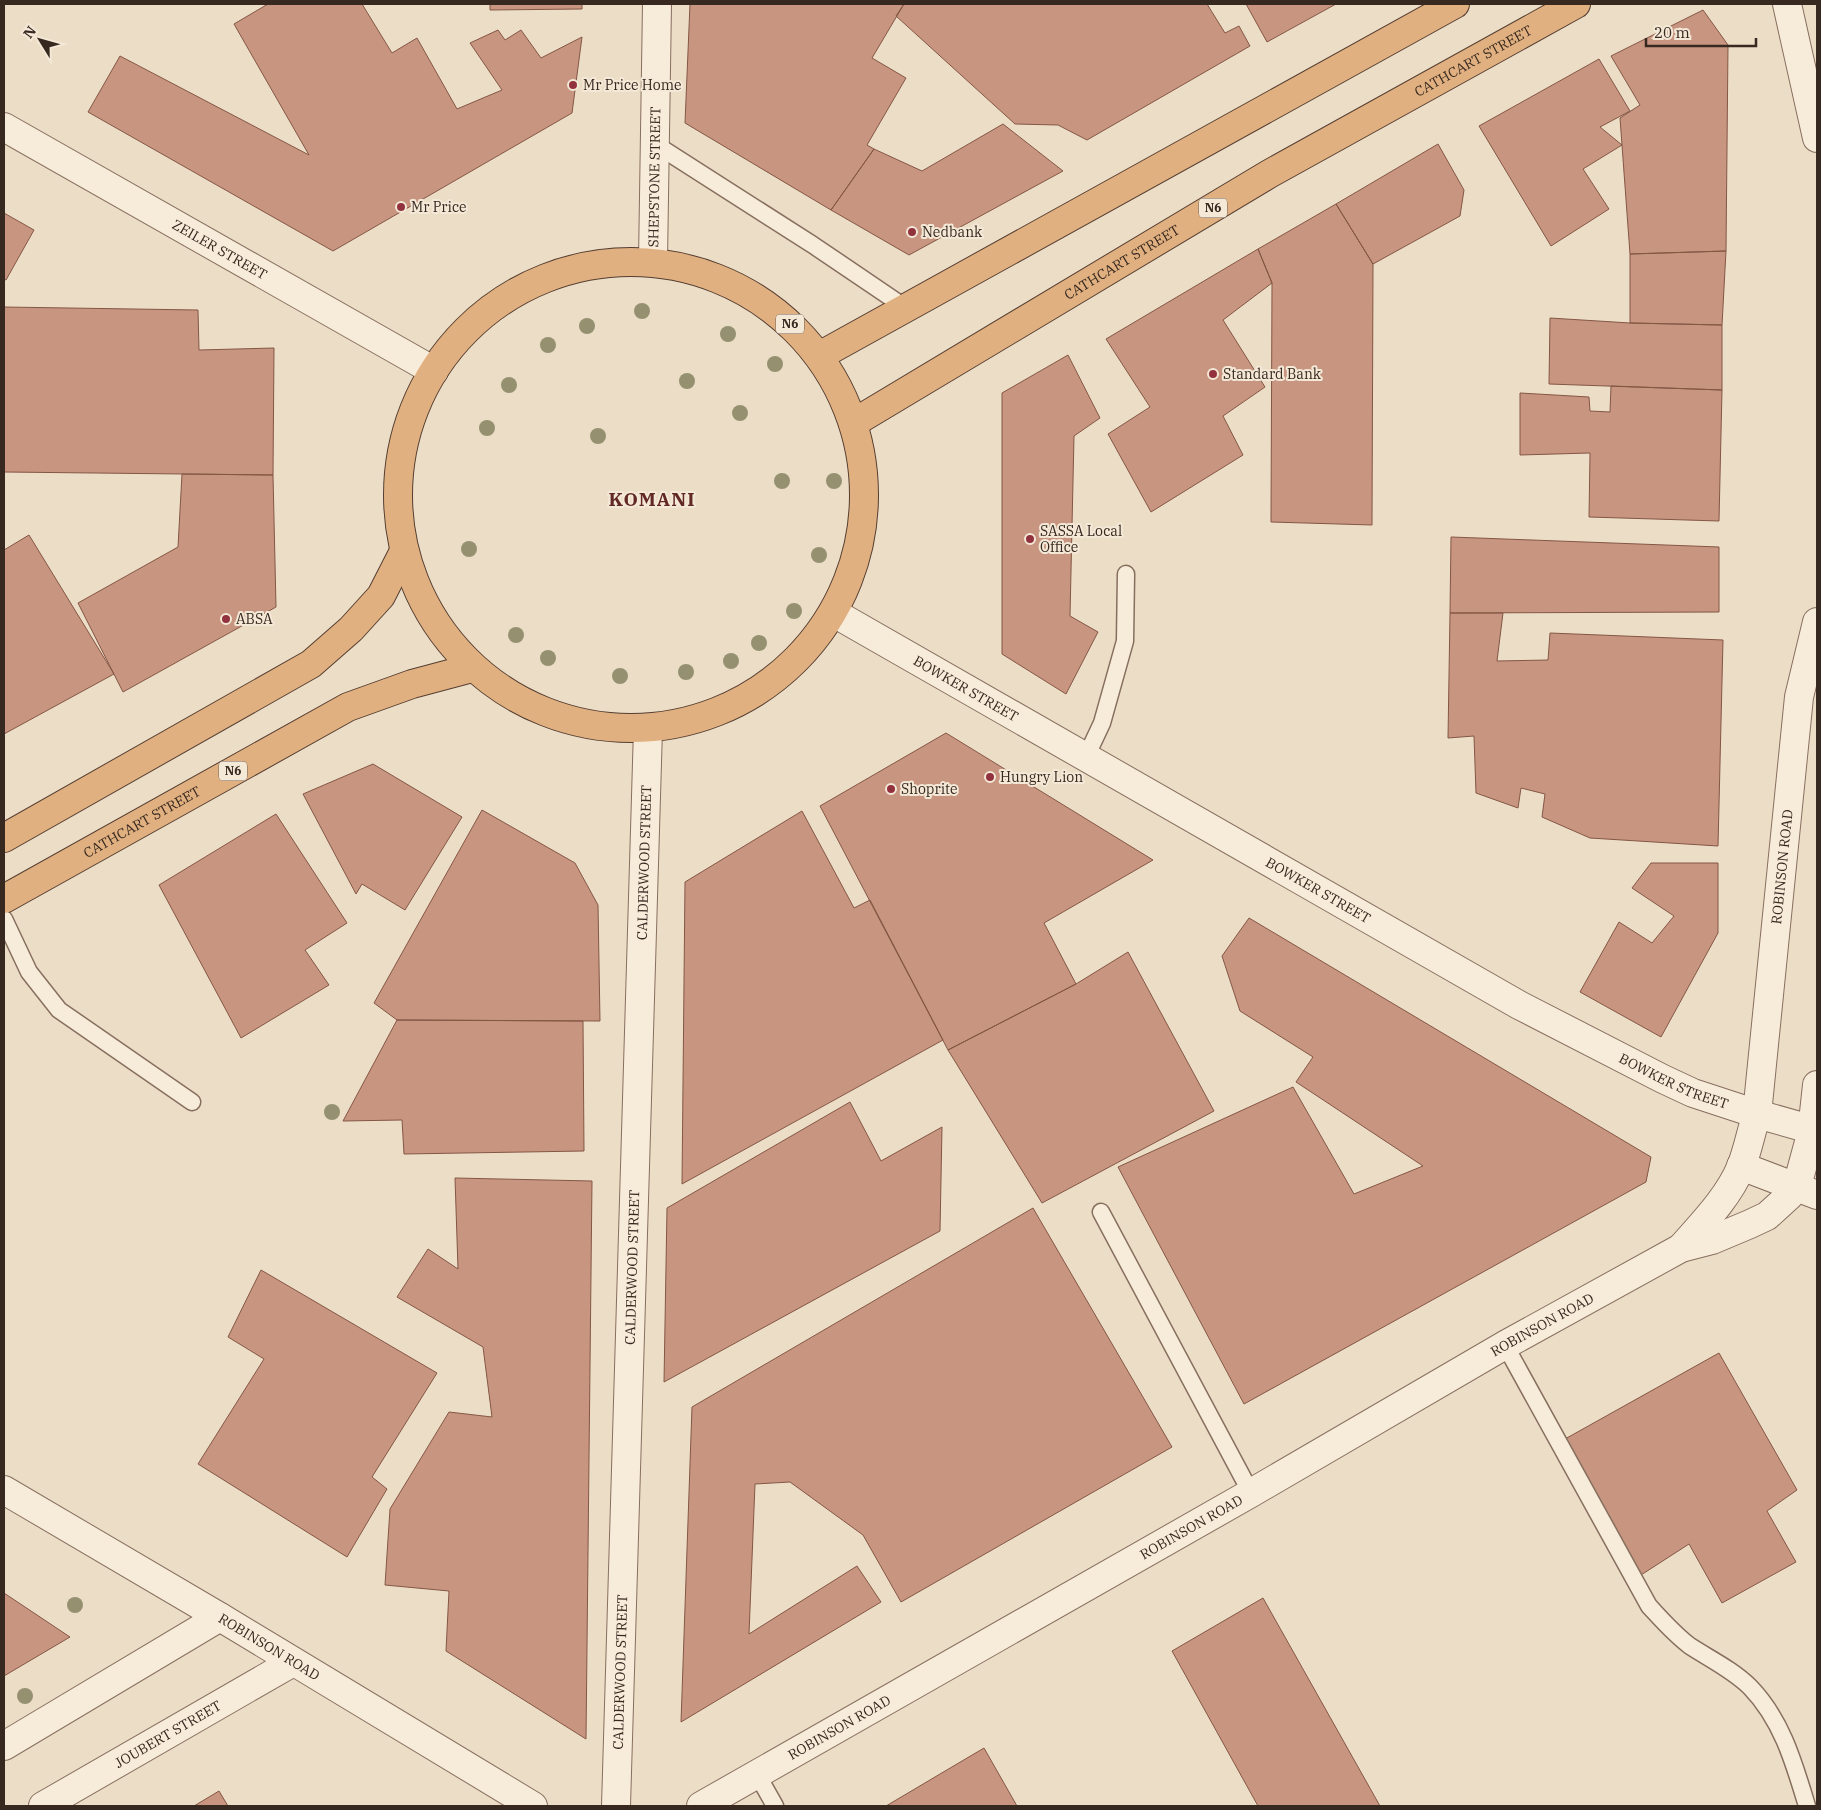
<svg xmlns="http://www.w3.org/2000/svg" width="1821" height="1810" font-family="'IBM Plex Serif',serif">
<style>
.building{fill:#c79580;stroke:#845745}
.lines{fill:none;stroke-linecap:round;stroke-linejoin:round}
.service-casing{stroke:#876f5e;stroke-width:19}
.minor-casing{stroke:#876f5e;stroke-width:30}
.tertiary-casing{stroke:#876f5e;stroke-width:30}
.trunk-casing{stroke:#553e31;stroke-width:30}
.service{stroke:#f7ebda;stroke-width:16}
.minor{stroke:#f7ebda;stroke-width:28}
.tertiary{stroke:#f7ebda;stroke-width:28}
.trunk{stroke:#e0b080;stroke-width:28}
.tree{fill:#959170}
.poi-dot{fill:#92323e;stroke:#f4e8d7;stroke-width:2}
.labels{text-anchor:middle;stroke-width:4;stroke-linejoin:round;paint-order:stroke}
.shield{fill:#f4e8d7;stroke:#706257;stroke-width:1}
.shield-label{font-size:12px;font-weight:bold;fill:#382920}
.street-label{font-size:14px;fill:#382920;stroke:#f4e8d7}
.poi-label{font-size:14px;fill:#382920;stroke:#f4e8d7;text-anchor:start}
.district-label{font-size:19px;font-weight:bold;letter-spacing:1px;fill:#622823;stroke:#f4e8d7}
</style>
<rect width="100%" height="100%" fill="#ecddc7"/>
<path class="building" d="M268,4h94l30,49 25,-15 40,71 45,-19 -32,-47 28,-13 7,10 16,-10 20,28 41,-21 -10,76 -239,138 -245,-139 32,-56 189,99 -75,-131z
M490,4h92v5l-92,1z
M690,4h214l-32,54 34,20 -39,67 7,4 -43,61 -146,-87z
M904,4h303l18,29 14,-7 11,20 -163,94 -29,-15 -43,-1 -119,-108z
M1246,4h90l-69,38z
M1703,10l25,35 -2,206 -96,3 -10,-136 20,-13 -29,-49z
M1599,59l31,52 -30,16 22,18 -39,24 26,40 -58,37 -72,-120z
M1003,124l60,47 -154,84 -78,-45 43,-61 48,22z
M1438,144l26,46 -4,26 -87,48 -37,-60z
M1336,204l37,60 -1,261 -101,-3 1,-239 -14,-34z
M4,213l30,17 -28,50 -2,-1z
M1258,249l14,34 -49,37 42,67 -42,29 20,39 -92,57 -43,-78 42,-27 -44,-68z
M1726,251l-4,74 -92,-2v-69z
M4,307l194,3 1,40 75,-2 -1,127 -269,-3z
M1550,318l80,5 92,2v65l-173,-6z
M1068,355l32,63 -26,18 -4,180 28,16 -32,62 -64,-40v-261z
M1611,386l111,4 -3,131 -130,-4 1,-64 -70,2v-62l69,4 1,14 20,1z
M182,474l91,1 3,132 -153,85 -45,-89 100,-56z
M29,535l85,139 -110,60v-184z
M1451,537l268,10v65l-269,1z
M1450,613h53l-6,48 51,-1 2,-27 173,7 -5,206 -128,-8 -48,-21 3,-23 -24,-6 -3,20 -42,-15 -2,-57 -26,2z
M946,733l207,127 -109,63 32,61 -128,66 -128,-244z
M373,764l89,53 -57,93 -43,-26 -6,10 -53,-100z
M482,810l93,53 23,42 2,116 -203,-1 -23,-17z
M802,811l52,97 16,-8 73,140 -261,144 3,-302z
M276,814l71,109 -42,27 24,35 -88,53 -82,-153z
M1651,863h67v70l-57,104 -81,-45 39,-70 33,21 22,-27 -42,-28z
M1249,918l402,239 -5,25 -402,222 -126,-237 175,-80 61,107 69,-28 -127,-84 17,-25 -73,-46 -18,-55z
M1128,952l86,159 -172,92 -94,-153 128,-66z
M397,1020l186,1 1,130 -180,3 -2,-34 -59,1z
M850,1102l31,59 61,-34 -2,104 -276,151 3,-174z
M455,1178l137,3 -6,558 -140,-88 3,-60 -64,-6 5,-76 59,-97 43,5 -9,-70 -86,-50 31,-48 30,20z
M1033,1208l139,239 -271,155 -38,-67 -73,-53 -35,2 -6,150 108,-68 24,36 -200,120 11,-315z
M261,1270l176,103 -65,104 15,12 -40,68 -149,-93 66,-105 -36,-22z
M1719,1353l78,137 -30,21 29,51 -74,41 -33,-59 -48,31 -76,-136z
M4,1593l66,44 -66,39z
M1263,1598l117,208h-122l-86,-155z
M984,1748l33,58h-131z
M219,1791l9,15h-34z"/>
<g class="lines">
<defs>
<path id="service" d="M655,144l158,101 93,63
M1086,757l16,-34 23,-82 1,-67
M4,919l25,53 30,38 133,92
M1101,1212l150,281
M1505,1345l144,261c13,14 25,28 41,40 20,13 43,24 60,41 32,33 44,76 57,119
M757,1774l18,32"/>
<g id="minor">
<path id="s1" d="M4,127l430,244"/>
<path id="s2" d="M653,261l4,-257"/>
<path id="s3" d="M834,613l685,392 144,74 30,14 64,21"/>
<path d="M4,1746l216,-129"/>
<path id="s4" d="M43,1806l250,-144"/>
</g>
<g id="tertiary">
<path d="M1787,4l30,134"/>
<path d="M1757,1114l60,17"/>
<path d="M1741,1166l76,29"/>
<path id="s5" d="M1681,1248c21,-24 47,-50 60,-81 7,-17 10,-36 16,-53l42,-417 18,-75"/>
<path id="s6" d="M4,1490l216,127 313,189"/>
<path id="s7" d="M616,1806l32,-1077"/>
<path id="s8" d="M701,1806l550,-313 254,-148 176,-97 31,-8 38,-16 17,-8 22,-20 8,-10 15,-55 5,-46"/>
</g>
<g id="trunk">
<circle cx="631" cy="495" r="233"/>
<path d="M821,355l634,-351"/>
<path id="s9" d="M855,422l414,-248 307,-170"/>
<path d="M4,838l307,-174 40,-35 30,-33 23,-45"/>
<path id="s10" d="M4,899l344,-192 64,-23 60,-16"/>
</g>
</defs>
<use href="#service" class="service-casing"/>
<use href="#minor" class="minor-casing"/>
<use href="#tertiary" class="tertiary-casing"/>
<use href="#trunk" class="trunk-casing"/>
<use href="#service" class="service"/>
<use href="#minor" class="minor"/>
<use href="#tertiary" class="tertiary"/>
<use href="#trunk" class="trunk"/>
</g>
<g class="tree">
<circle cx="642" cy="311" r="8"/>
<circle cx="587" cy="326" r="8"/>
<circle cx="728" cy="334" r="8"/>
<circle cx="548" cy="345" r="8"/>
<circle cx="775" cy="364" r="8"/>
<circle cx="687" cy="381" r="8"/>
<circle cx="509" cy="385" r="8"/>
<circle cx="740" cy="413" r="8"/>
<circle cx="487" cy="428" r="8"/>
<circle cx="598" cy="436" r="8"/>
<circle cx="782" cy="481" r="8"/>
<circle cx="834" cy="481" r="8"/>
<circle cx="469" cy="549" r="8"/>
<circle cx="819" cy="555" r="8"/>
<circle cx="794" cy="611" r="8"/>
<circle cx="516" cy="635" r="8"/>
<circle cx="759" cy="643" r="8"/>
<circle cx="548" cy="658" r="8"/>
<circle cx="731" cy="661" r="8"/>
<circle cx="686" cy="672" r="8"/>
<circle cx="620" cy="676" r="8"/>
<circle cx="332" cy="1112" r="8"/>
<circle cx="75" cy="1605" r="8"/>
<circle cx="25" cy="1696" r="8"/>
</g>
<g class="poi-dot">
<circle cx="573" cy="85" r="5"/>
<circle cx="401" cy="207" r="5"/>
<circle cx="912" cy="232" r="5"/>
<circle cx="1213" cy="374" r="5"/>
<circle cx="1030" cy="539" r="5"/>
<circle cx="226" cy="619" r="5"/>
<circle cx="990" cy="777" r="5"/>
<circle cx="891" cy="789" r="5"/>
</g>
<g class="labels">
<g class="shield">
<rect x="1199" y="198.5" width="28" height="19" rx="4"/>
<rect x="776" y="314.5" width="28" height="19" rx="4"/>
<rect x="219" y="761.5" width="28" height="19" rx="4"/>
</g>
<g class="shield-label">
<text x="1213" y="212">N6</text>
<text x="790" y="328">N6</text>
<text x="233" y="775">N6</text>
</g>
<g class="street-label">
<text dy="5" stroke="none"><textPath href="#s9" startOffset="716">CATHCART STREET</textPath></text>
<text dy="5" stroke="none"><textPath href="#s2" startOffset="84">SHEPSTONE STREET</textPath></text>
<text dy="5" stroke="none"><textPath href="#s1" startOffset="248">ZEILER STREET</textPath></text>
<text dy="5" stroke="none"><textPath href="#s9" startOffset="311">CATHCART STREET</textPath></text>
<text dy="5" stroke="none"><textPath href="#s3" startOffset="152">BOWKER STREET</textPath></text>
<text dy="5" stroke="none"><textPath href="#s10" startOffset="158">CATHCART STREET</textPath></text>
<text dy="5" stroke="none"><textPath href="#s7" startOffset="944">CALDERWOOD STREET</textPath></text>
<text dy="5" stroke="none"><textPath href="#s5" startOffset="405">ROBINSON ROAD</textPath></text>
<text dy="5" stroke="none"><textPath href="#s3" startOffset="558">BOWKER STREET</textPath></text>
<text dy="5" stroke="none"><textPath href="#s3" startOffset="962">BOWKER STREET</textPath></text>
<text dy="5" stroke="none"><textPath href="#s7" startOffset="539">CALDERWOOD STREET</textPath></text>
<text dy="5" stroke="none"><textPath href="#s8" startOffset="969">ROBINSON ROAD</textPath></text>
<text dy="5" stroke="none"><textPath href="#s8" startOffset="564">ROBINSON ROAD</textPath></text>
<text dy="5" stroke="none"><textPath href="#s6" startOffset="308">ROBINSON ROAD</textPath></text>
<text dy="5" stroke="none"><textPath href="#s7" startOffset="134">CALDERWOOD STREET</textPath></text>
<text dy="5" stroke="none"><textPath href="#s8" startOffset="159">ROBINSON ROAD</textPath></text>
<text dy="5" stroke="none"><textPath href="#s4" startOffset="144">JOUBERT STREET</textPath></text>
</g>
<g class="poi-label">
<text x="583" y="90">Mr Price Home</text>
<text x="411" y="212">Mr Price</text>
<text x="922" y="237">Nedbank</text>
<text x="1223" y="379">Standard Bank</text>
<text x="1040" y="536">SASSA Local<tspan x="1040" dy="16">Office</tspan></text>
<text x="236" y="624">ABSA</text>
<text x="1000" y="782">Hungry Lion</text>
<text x="901" y="794">Shoprite</text>
</g>
<g class="district-label">
<text x="652" y="506">KOMANI</text>
</g>
</g>
<rect width="1821" height="1810" fill="none" stroke="#382920" stroke-width="10"/>
<g transform="translate(40 40) rotate(307)" stroke="#f4e8d7" stroke-width="4" paint-order="stroke">
<path d="M0-4L9 19L0 12L-9 19Z" fill="#382920"/>
<text y="-8" font-size="14" font-weight="bold" text-anchor="middle" fill="#382920">N</text>
</g>
<path d="M1646 38v8h110v-8" fill="none" stroke="#382920" stroke-width="2.5"/>
<text x="1654" y="38" font-size="15" fill="#382920" stroke="#f4e8d7" stroke-width="4" paint-order="stroke">20 m</text>
</svg>
